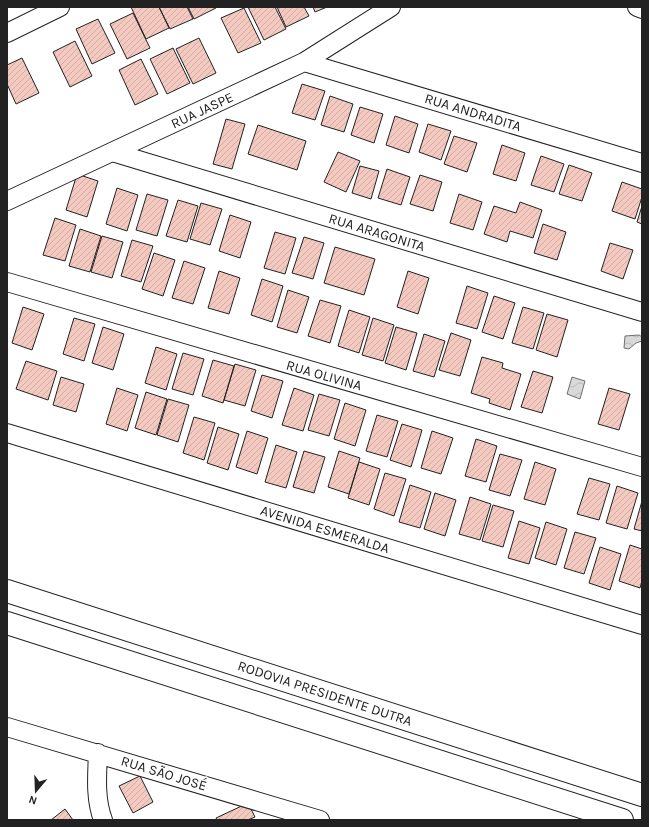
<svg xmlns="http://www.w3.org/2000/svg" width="649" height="827" font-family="Karla,sans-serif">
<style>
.water{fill:url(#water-waves);stroke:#6f6f6f}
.building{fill:url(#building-hatch);stroke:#222}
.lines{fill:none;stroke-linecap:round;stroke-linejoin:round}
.minor-casing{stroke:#222;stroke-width:20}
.highway-casing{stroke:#222;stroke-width:24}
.minor{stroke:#fff;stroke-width:18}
.highway{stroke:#fff;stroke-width:22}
.labels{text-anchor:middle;stroke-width:3;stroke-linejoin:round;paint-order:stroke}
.street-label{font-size:14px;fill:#222;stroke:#fff}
</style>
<defs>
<pattern id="water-waves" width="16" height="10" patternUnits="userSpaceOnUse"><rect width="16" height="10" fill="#d9d9d9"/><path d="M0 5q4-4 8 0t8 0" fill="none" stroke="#bababa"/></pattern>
<pattern id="building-hatch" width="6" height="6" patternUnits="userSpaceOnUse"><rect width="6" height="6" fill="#f3c9c0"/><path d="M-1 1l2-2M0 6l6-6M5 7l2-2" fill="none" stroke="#d0aca5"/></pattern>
</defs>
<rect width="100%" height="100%" fill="#fff"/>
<path class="water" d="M639,335l3,2v4l-6,2 -7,6 -5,-1 1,-12z
M572,377l13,4 -5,18 -13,-5z"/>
<path class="building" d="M131,7h28l10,21 -23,11z
M159,7h28l6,12 -23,10z
M188,7h28v1l-22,11z
M248,7h27l11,22 -22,11z
M277,7h27l5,9 -23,11z
M313,7h14l-12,5z
M244,8l17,35 -23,10 -17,-35z
M133,13l17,35 -23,11 -17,-35z
M98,19l17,34 -23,11 -16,-35z
M199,38l17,35 -23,11 -17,-35z
M75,41l17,35 -22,11 -17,-35z
M173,48l17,35 -23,11 -17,-35z
M22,58l17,35 -23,11 -9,-20v-19z
M141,59l17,35 -23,11 -16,-35z
M302,84l23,7 -10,29 -23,-7z
M330,96l23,8 -9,28 -23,-7z
M360,107l23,7 -9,29 -23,-8z
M395,116l23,8 -9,29 -23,-8z
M226,119l19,5 -13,45 -19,-5z
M428,124l23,7 -10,29 -22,-8z
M258,125l48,16 -9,29 -49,-16z
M454,136l23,7 -10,29 -23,-8z
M502,145l23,8 -9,28 -23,-7z
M338,152l22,9 -14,31 -22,-10z
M541,156l23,8 -10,28 -23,-7z
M569,165l23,8 -10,28 -23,-7z
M360,166l19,5 -8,28 -19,-6z
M387,169l23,8 -9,28 -23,-7z
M77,174l21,7 -11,36 -21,-7z
M420,175l22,7 -9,29 -23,-7z
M622,182l20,7v8l-7,22 -23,-8z
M117,188l21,7 -11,36 -21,-7z
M147,194l21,6 -11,36 -21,-6z
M459,194l23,8 -9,28 -23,-7z
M178,200l20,6 -11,36 -21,-6z
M520,202l22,8 -9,28 -23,-7 -3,11 -23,-8 10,-28 22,7z
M201,203l21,6 -12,36 -20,-6z
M642,206v18l-5,-2z
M230,215l21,7 -11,36 -21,-7z
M55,218l21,7 -11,36 -22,-6z
M543,224l23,8 -9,28 -23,-7z
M80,229l21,7 -11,36 -21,-6z
M275,232l21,6 -11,36 -21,-6z
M102,236l21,6 -11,36 -21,-6z
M304,237l20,6 -11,36 -21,-6z
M132,240l21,6 -12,36 -20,-6z
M610,243l23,7 -10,29 -22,-8z
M335,247l40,12 -11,36 -40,-12z
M154,253l21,7 -12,36 -21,-7z
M184,261l21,7 -12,36 -21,-6z
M219,271l21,7 -11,36 -21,-6z
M408,271l21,7 -11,36 -21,-7z
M262,279l21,7 -11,36 -21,-7z
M467,286l21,7 -11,36 -21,-6z
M288,290l21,7 -12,36 -20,-6z
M494,296l21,7 -12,36 -21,-7z
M320,300l21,6 -11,37 -22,-7z
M23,307l21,7 -12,36 -20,-7z
M523,307l21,6 -11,36 -21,-6z
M349,310l21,7 -11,36 -21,-7z
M547,314l21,6 -11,37 -21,-7z
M74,318l21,6 -11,37 -21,-7z
M373,318l21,7 -11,36 -21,-6z
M103,327l21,7 -11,36 -21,-7z
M396,327l21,6 -11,37 -21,-7z
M451,333l20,7 -11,36 -21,-6z
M424,334l21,7 -11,36 -21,-6z
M156,347l21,7 -11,36 -21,-7z
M183,353l21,6 -11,36 -21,-6z
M482,357l21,6 -1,5 19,6 -11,36 -21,-7 1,-4 -19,-6z
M213,360l21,6 -11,37 -21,-7z
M26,361l31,10 -9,29 -32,-11z
M235,364l21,6 -11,36 -21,-6z
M533,371l20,6 -11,36 -21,-6z
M262,375l21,6 -11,37 -21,-7z
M61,377l23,7 -8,28 -23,-7z
M117,388l21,7 -11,36 -21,-7z
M294,388l20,7 -11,36 -21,-6z
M609,388l21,6 -11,36 -21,-6z
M146,392l21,7 -11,36 -21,-7z
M319,394l21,6 -11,36 -21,-6z
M168,399l21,6 -11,37 -21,-7z
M345,403l21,7 -11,36 -21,-7z
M377,415l21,6 -11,36 -21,-6z
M194,417l21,6 -11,37 -21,-7z
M402,424l20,6 -11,37 -21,-7z
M218,427l21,7 -11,36 -21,-7z
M247,431l21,7 -11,36 -21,-7z
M432,431l21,7 -12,36 -20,-6z
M476,439l21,7 -11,36 -21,-6z
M276,445l21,7 -11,36 -21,-6z
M304,451l21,6 -11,36 -21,-6z
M339,451l21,7 -11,36 -21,-7z
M500,454l22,6 -12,36 -21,-6z
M359,462l21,7 -11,36 -21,-7z
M535,462l21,7 -11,36 -21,-6z
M385,473l21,6 -12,37 -20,-7z
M589,478l21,6 -11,36 -22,-6z
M410,485l21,7 -11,36 -21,-6z
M617,486l21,7 -11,36 -21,-6z
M435,493l21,7 -11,36 -21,-7z
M470,497l21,7 -11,36 -21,-6z
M642,501v30l-8,-2z
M493,505l21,6 -11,36 -21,-6z
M519,521l21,7 -11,36 -21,-6z
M546,522l21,7 -11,36 -21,-7z
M575,532l21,6 -12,36 -20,-6z
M630,545l12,4v32l-2,7 -21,-7z
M600,547l21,7 -11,36 -21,-7z
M140,776l13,26 -20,11 -14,-27z
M248,803l7,14 -7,3h-31l-1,-2z
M65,809l8,11h-22z"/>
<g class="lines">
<defs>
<path id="minor" d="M637,7l5,2
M7,33l53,-26
M304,62l338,101
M112,152l530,160
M7,201l297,-139 87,-55
M7,282l635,185
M7,433l635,192
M7,727l313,93
M98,753c-1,23 -3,46 5,67"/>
<path id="highway" d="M7,591l635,204
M7,623l615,197"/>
</defs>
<use href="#minor" class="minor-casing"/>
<use href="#highway" class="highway-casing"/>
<use href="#minor" class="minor"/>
<use href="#highway" class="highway"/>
</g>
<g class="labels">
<g class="street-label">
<text transform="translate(202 110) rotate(-25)" y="5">RUA JASPE</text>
<text transform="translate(473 112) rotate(17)" y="5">RUA ANDRADITA</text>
<text transform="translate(377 232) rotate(17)" y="5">RUA ARAGONITA</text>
<text transform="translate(324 375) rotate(16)" y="5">RUA OLIVINA</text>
<text transform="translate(325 529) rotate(17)" y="5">AVENIDA ESMERALDA</text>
<text transform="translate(325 693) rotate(18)" y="5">RODOVIA PRESIDENTE DUTRA</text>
<text transform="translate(164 773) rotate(17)" y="5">RUA SÃO JOSÉ</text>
</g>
</g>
<rect width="649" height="827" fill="none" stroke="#222222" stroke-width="16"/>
<g transform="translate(36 791) rotate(199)" stroke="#ffffff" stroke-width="3" paint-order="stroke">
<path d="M0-3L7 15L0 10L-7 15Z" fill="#222222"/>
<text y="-6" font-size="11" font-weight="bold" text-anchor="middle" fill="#222222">N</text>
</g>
</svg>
